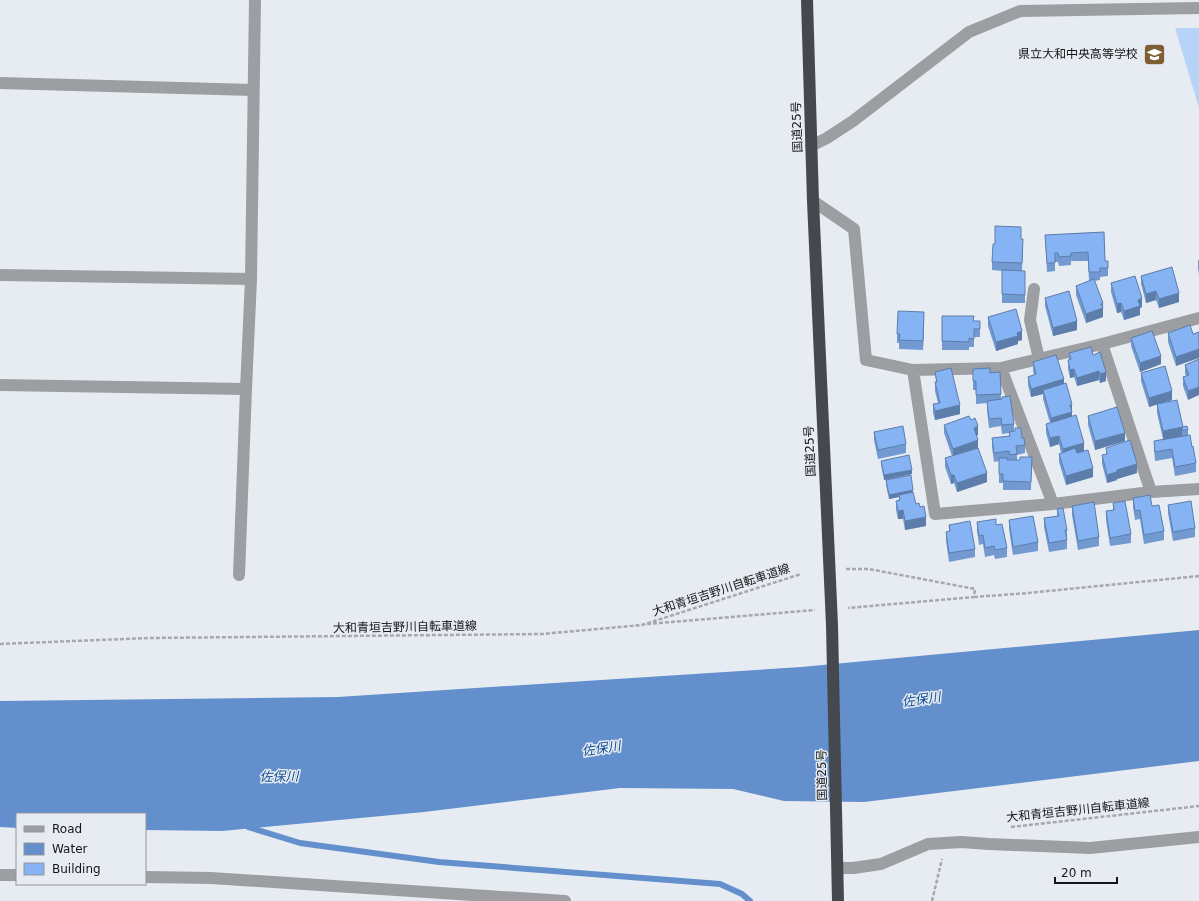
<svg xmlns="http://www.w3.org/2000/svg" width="1199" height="901" font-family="'DejaVu Sans','Noto Sans JP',sans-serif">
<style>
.green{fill:#b8d3f8}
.water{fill:#6390cd}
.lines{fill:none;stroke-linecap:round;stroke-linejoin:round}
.stream{stroke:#6390cd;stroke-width:6}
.path{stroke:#a5a9ad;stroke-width:2.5;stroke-dasharray:4 2;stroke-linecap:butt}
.minor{stroke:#9c9ea1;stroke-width:12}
.highway{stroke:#45494e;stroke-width:12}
.wall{fill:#729ad1}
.shaded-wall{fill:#5d7daa}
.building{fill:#85b3f3;stroke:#5d7daa}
.labels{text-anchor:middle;stroke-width:3;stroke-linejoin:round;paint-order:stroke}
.poi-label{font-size:12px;fill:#141618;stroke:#e7ecf2;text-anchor:end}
.street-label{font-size:12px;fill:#141618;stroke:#e7ecf2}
.water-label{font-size:13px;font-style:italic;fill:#0f4d96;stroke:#e7ecf2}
</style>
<rect width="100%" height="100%" fill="#e7ecf2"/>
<path class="green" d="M1175,28h24v80z"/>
<path class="water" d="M1199,630v131l-335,41 -80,-1 -51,-12 -113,-1 -196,24 -202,19 -77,-1v-16h-128v14l-17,-1v-126l338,-4 463,-30z"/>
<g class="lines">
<path class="stream" d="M246,825l2,2 52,16 139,19 281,22 22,10 8,7"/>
<path class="path" d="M846,569h23l106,20 -1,8 -126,11
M974,597l54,-4 171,-17
M647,624l168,-14
M0,644l148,-6 394,-4 100,-9 159,-51
M1011,827l188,-21
M932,901l10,-42"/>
<path class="minor" d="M0,83l253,7
M811,146l16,-8 26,-17 116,-89 51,-21 179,-3
M813,201l41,28 12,131 47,10
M0,275l251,4
M1034,289l-4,31 9,39
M1199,318l-97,26 -101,24 -88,2 22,144 118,-10 98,-12 48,-3
M1102,344l49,148
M1001,368l52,136
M0,385l246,4
M239,575l7,-186 5,-110 4,-279
M838,868h15l28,-4 47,-20 33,-2 28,2 101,4 109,-11
M0,875h17
M145,877l66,1 354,23"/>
<path class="highway" d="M807,0l6,201 19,424 6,276"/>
</g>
<path class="wall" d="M1104,232l1,29h3v15l-8,1v3l-6,1 9,22v14l-17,6 -10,-28v-9l13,-5 -1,-20h-17v4l-12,1 -1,-4h-3v9l-8,1 -2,-37z
M995,244l28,3 -1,24h3v32h-23v-32l-10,-1v-8z
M1198,260h1v14l-1,-5z
M1141,276l38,26 -20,6 -3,-8 -10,3 -5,-19z
M1111,283l31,24 -2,1v7l-16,5 -3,-8 -4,1 -6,-21z
M1045,298l32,32 -24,6 -8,-30z
M942,316l32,5h6v16h-6v10h-5v3h-27z
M988,317l34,23 -4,1v3l-22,7 -8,-25z
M924,321l-1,29 -24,-1v-6h-2v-9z
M1168,333l25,1 -17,32 -8,-24z
M1131,338l30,26 -21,8 -9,-26z
M1069,353l24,2 13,26 -6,2 -1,-3 -22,6 -3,-9 -4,1 -2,-9v-9h1z
M1199,359l-11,41 -5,-14v-9l3,-1 -1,-3v-8z
M1033,362l31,22 8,27v5l12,35 9,26 -27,8 -7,-23v-8l2,-1 -2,-9 -9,3 -4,-14v-9l4,-1 -7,-24v-5l-12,3 -3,-12v-8l6,-2 -1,-4z
M973,369l17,4 10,-1 1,27 13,25v7h1v-3l7,10 3,7v8l-8,2v5h3l12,-3 -1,33h-28v-7h-4v-22l-5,1 -2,-15v-9l17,-2v-3l-7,1 -1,-8 -12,2 -2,-18v-7l-11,1v-14h-3z
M935,372l25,42 -25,6 -2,-7v-9l5,-1 -3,-12v-9h1z
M1141,373l31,27 -11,3 22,24 5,3v5l4,12 4,16v9l-21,4 -3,-18 -17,3 -1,-12v-8l9,-2 -6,-26v-9l-8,3 -8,-26z
M1088,416l37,25 -30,9 -7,-25z
M944,425l34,10h-2l2,13 9,34 -30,10 -3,-9 -3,1 -6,-17v-9l7,-2 -8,-23z
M874,432l32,12v9l-28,6 -4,-19z
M1106,448l31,25 -20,6v1l-10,3 -5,-19v-9l4,-1z
M881,461l31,13 -28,6 -3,-15z
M886,480l27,13 3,11 4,3 6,19 -21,4 -2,-11h-5l-2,-9v-9l3,-1v-3l-10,2 -3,-14z
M1133,498l19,8 12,25v9l-20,4 -4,-25 -5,1 -2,-13z
M1113,503l18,31v9l-21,3 -4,-26v-9l7,-1z
M1168,505l27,23v9l-22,4 -5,-28z
M1072,506l27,31v9l-21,4 -6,-35z
M1057,509l10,21v19l-18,3 -5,-25v-9l13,-2z
M1009,520l29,22v9l-25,4 -4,-26z
M977,522l19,3 11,23v9l-12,2 -1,-4 -9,2 -2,-13 -4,1 -2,-14z
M949,525l26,24v8l-26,5 -3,-21v-9l3,-1z"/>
<path class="shaded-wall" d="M1156,291v9l-10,3v-9z
M1179,293v9l-20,6v-9z
M1142,298v9l-2,1v7l-16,5v-9l14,-11z
M1103,303v14l-17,6v-9z
M1121,303v9l-4,1v-9z
M924,312v9l-1,29v-9z
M1077,321v9l-24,6v-8z
M1022,331v9l-4,1v3l-22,7v-9l21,-9z
M1199,349v9l-23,8v-9z
M1161,356v8l-21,8v-9z
M1074,369v8l-4,1v-8z
M1099,371v9l-22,6v-8z
M1106,372v9l-6,2v-9z
M1064,379v9l-21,2v4l-12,3v-8z
M1199,387v8l-11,5v-9z
M1172,391v9l-23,7v-9z
M1072,404v17l-21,6v-9z
M960,405v9l-25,6v-9z
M978,426v9l-4,1v-8z
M1182,427v9l-19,4v-9l20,-4z
M1125,433v8l-30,9v-9z
M1059,436v8l-9,3v-9z
M978,440v8l-25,10v-9z
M1084,443v8l-21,7v-9z
M1137,464v9l-20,6v1l-10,3v-8l10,-5z
M1093,468v9l-27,8v-9z
M912,470v4l-28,6v-5z
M987,473v9l-30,10v-9z
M951,475h3v8l-3,1z
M913,490v4l-14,1v2l-10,2v-4z
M903,510v9h-5v-8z
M926,517v9l-21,4v-9z"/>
<path class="building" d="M995,226l26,1v12h2l-1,24 -30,-1 1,-18h2z
M1104,232l1,29h3v7h-8v4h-11l-1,-20 -17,1v3l-12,1 -1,-4h-3v10h-8l-2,-28z
M1172,267l7,26 -20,6 -3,-8 -10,3 -5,-18z
M1002,270l23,1v24l-23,-1z
M1135,276l7,22 -4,2 2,6 -16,5 -3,-8 -4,1 -6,-21z
M1094,279l9,24 -2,1 2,4 -17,6 -10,-28z
M1069,291l8,30 -24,7 -8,-30z
M1016,309l6,22 -5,2 1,3 -22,6 -8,-25z
M898,311l26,1 -1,29 -24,-1 1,-6h-3z
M942,316h32l-1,5h7v8h-6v10l-5,-1v4l-27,-1z
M1190,325l3,9 6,-2v17l-23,8 -8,-24z
M1152,331l9,25 -21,7 -9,-25z
M1091,347l2,8 7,-3 6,20 -6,2 -1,-3 -22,7 -3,-9 -4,1 -2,-10 3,-1 -2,-6z
M1056,355l8,24 -33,10 -3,-12 8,-3 -3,-12z
M1199,359v28l-11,4 -5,-14 6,-2 -4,-10z
M1165,366l7,25 -23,7 -8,-25z
M951,368l9,37 -25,6 -2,-7 7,-1 -5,-21h2l-2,-10z
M990,368v5l10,-1 1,22 -25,1v-14h-3v-12z
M1066,383l6,21 -2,1 2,7 -21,6 -8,-28z
M1010,396l4,28 -12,1 -1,-7 -12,1 -2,-18 15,-2v-2z
M1177,400l6,27 -20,4 -6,-27z
M1117,407l8,26 -30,8 -7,-25z
M1076,415l8,28 -21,6 -4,-13 -9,2 -4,-14z
M969,416l2,4 4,-2 3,8 -4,2 4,12 -25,9 -9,-24z
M903,426l3,18 -28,6 -4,-18z
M1187,426l1,4h-6v-3z
M1015,428h6l1,10h2l1,7 -9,1 1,8 -7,1 -1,-4 -15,2 -2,-15 18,-2 -1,-4 6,-1z
M1190,435l2,12 1,-1 3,17 -21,4 -3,-18 -17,3 -1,-11z
M1130,440l7,24 -20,6v2l-10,3 -5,-20 5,-1 -1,-6z
M978,448l9,25 -30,10 -3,-8h-3l-6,-17z
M1075,448l2,5 11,-3 5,18 -27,8 -7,-22z
M909,455l3,15 -28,5 -3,-14z
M1020,457h12l-1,25 -28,-1v-7h-4v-16h9l-1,2h13z
M911,475l2,15 -24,5 -3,-15z
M913,492l3,12 3,-1 1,4 4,-1 2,11 -21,4 -2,-11 -5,1 -2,-10 4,-1 -1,-5z
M1150,495l2,11 7,-1 5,26 -20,4 -4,-25 -5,1 -2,-13z
M1125,501l6,33 -21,4 -4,-27 8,-1 -1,-7z
M1191,501l4,27 -22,4 -5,-27z
M1094,502l5,35 -21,4 -6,-35z
M1063,508l4,22h-2l2,10 -18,3 -5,-25 15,-2 -2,-7z
M1033,516l5,26 -25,5 -4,-27z
M996,519v6l6,-1 5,24 -12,2 -1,-4 -9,2 -2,-13 -4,1 -2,-14z
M970,521l5,28 -26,4 -3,-21 4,-1 -1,-6z"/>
<defs>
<symbol id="school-square" viewBox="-11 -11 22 22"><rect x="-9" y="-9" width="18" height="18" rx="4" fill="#7d5f33" stroke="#e7ecf2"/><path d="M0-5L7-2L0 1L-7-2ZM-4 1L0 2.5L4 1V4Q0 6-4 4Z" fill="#fff"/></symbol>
</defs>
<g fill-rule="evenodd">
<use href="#school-square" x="1142" y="42" width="25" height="25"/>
</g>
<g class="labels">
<g class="poi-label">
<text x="1138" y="58">県立大和中央高等学校</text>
</g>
<g class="street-label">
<text transform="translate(797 127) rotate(-92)" y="4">国道25号</text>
<text transform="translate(810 451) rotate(-93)" y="4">国道25号</text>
<text transform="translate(721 590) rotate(-18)" y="4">大和青垣吉野川自転車道線</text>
<text transform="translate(405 627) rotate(-1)" y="4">大和青垣吉野川自転車道線</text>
<text transform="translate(822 775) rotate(-91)" y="4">国道25号</text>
<text transform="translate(1078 810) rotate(-6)" y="4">大和青垣吉野川自転車道線</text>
</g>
<g class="water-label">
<text transform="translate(921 699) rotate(-8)" y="5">佐保川</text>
<text transform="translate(601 748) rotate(-8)" y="5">佐保川</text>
<text transform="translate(279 776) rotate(-1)" y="5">佐保川</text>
</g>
</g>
<rect x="16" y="813" width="130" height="72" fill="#e7ecf2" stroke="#93969b"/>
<rect x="24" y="826" width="20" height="6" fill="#9c9ea1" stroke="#93969b"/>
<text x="52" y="833" font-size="12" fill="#141618">Road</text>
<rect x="24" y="843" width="20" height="12" fill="#6390cd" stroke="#93969b"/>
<text x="52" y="853" font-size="12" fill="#141618">Water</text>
<rect x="24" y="863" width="20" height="12" fill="#85b3f3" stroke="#93969b"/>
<text x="52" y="873" font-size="12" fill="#141618">Building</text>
<path d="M1055 877v6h62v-6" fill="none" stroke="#141618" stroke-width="2"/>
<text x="1061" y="877" font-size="12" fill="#141618" stroke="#e7ecf2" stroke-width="3" paint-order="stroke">20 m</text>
</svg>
